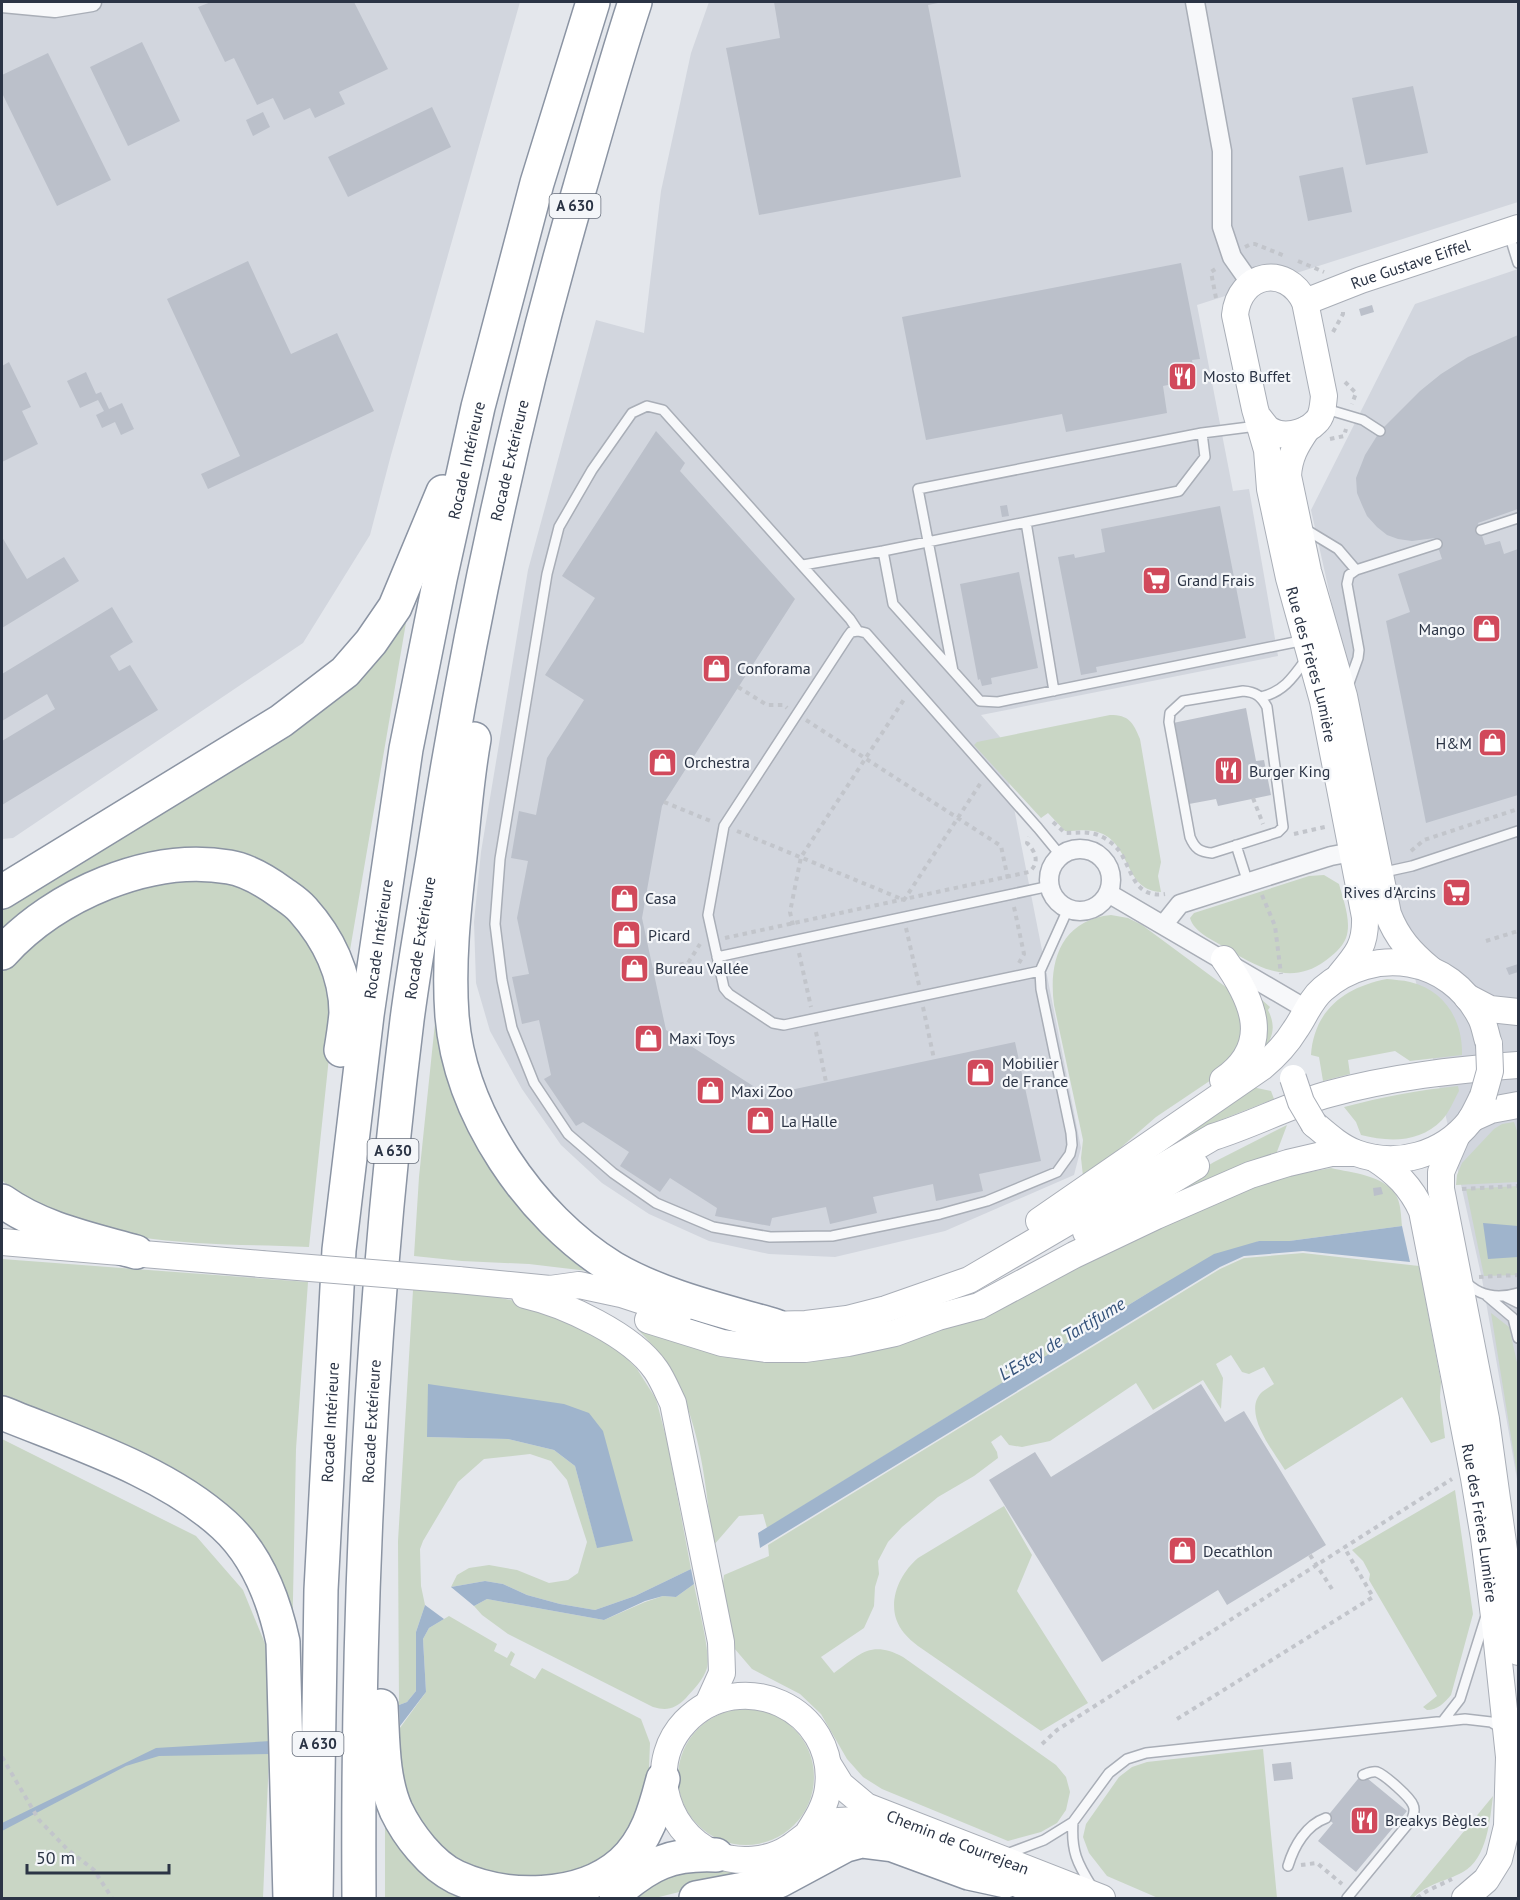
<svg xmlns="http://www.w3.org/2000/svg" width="1520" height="1900" font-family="'PT Sans',sans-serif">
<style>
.built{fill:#d2d6de}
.green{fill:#c9d6c5;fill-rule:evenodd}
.water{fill:#9fb4cc}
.building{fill:#bbc0ca}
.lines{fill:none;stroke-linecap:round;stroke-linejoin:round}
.lane-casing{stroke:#a9aeb7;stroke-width:12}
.street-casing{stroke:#a9aeb7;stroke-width:21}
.secondary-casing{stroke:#a9aeb7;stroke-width:28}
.highway-casing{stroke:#8b94a3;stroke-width:36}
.path{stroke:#c2c5cb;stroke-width:4;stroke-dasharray:4.5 4.5;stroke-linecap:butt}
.lane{stroke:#f7f8fa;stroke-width:9}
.street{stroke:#f7f8fa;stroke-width:18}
.secondary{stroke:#fff;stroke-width:26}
.highway{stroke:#fff;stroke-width:33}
.secondary-bridge-casing{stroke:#a9aeb7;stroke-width:28;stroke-linecap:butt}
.secondary-bridge{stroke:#fff;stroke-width:26}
.labels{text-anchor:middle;stroke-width:4.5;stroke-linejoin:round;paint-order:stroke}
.shield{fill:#f4f6f9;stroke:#676e7b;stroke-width:1.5}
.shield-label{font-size:15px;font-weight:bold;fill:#2b3445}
.street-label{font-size:16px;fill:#2b3445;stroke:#f4f6f9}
.poi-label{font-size:16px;fill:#2b3445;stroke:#f4f6f9;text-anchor:start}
.water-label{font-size:18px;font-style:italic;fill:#34527a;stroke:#f4f6f9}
</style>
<rect width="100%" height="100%" fill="#e4e7ec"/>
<path class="built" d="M2,2h518l-129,453 -21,80 -67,108 -290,195 -11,1z
M709,2h809v200l-321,103 36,186 16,-2 29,167 -297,59 19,22 81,411 -7,27 -129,56 -110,26 -66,-3 -60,-13 -60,-27 -47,-31 -41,-38 -39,-56 -32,-58 -14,-48 -2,-61 7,-70 47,-282 68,-250 48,13 17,-142 30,-138z
M1518,269v1216l-36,-206 -171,-769 104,-206z"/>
<path class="green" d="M408,611l-59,345 -109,-102 -238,80v-36l241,-143z
M1110,715c19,0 23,7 30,24l21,123 -3,14 3,16c-36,-2 -29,-43 -58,-58 -13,-6 -25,-3 -38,-3l-17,-18 -7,5 -67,-73 3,-3z
M1324,875l15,9c4,15 13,38 7,54 -4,10 -13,17 -21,23 -35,26 -70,5 -101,-14 -13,-8 -30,-15 -34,-29l4,-5 115,-37z
M238,880l42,25 45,57 7,67 -23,218c-91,-4 -202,2 -282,-48 -9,-6 -18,-11 -25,-19v-207l9,-13 36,-32 100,-47z
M1111,915l17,3 14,7 96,71 5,47 -26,33 -61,41 -38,33 -35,26 -2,-18 2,-18 -29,-135c-6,-45 8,-85 57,-90z
M443,946l31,171 139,157 -84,-10 -67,-3 -48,-5 5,-79z
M1387,979c7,1 16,1 23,3 35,8 53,39 52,73l-52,6 -15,-10 -47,9 2,14 -27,7 -4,-24 -8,-2c3,-45 34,-68 76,-76z
M1253,992l17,15 -2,3c10,20 3,32 -11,47z
M1458,1086l1,5c-5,9 -10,22 -17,29 -22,23 -53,22 -81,15l-5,-13 -12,-15c38,-10 75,-17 114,-21z
M1252,1087l19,4 3,8 -56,22 -79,41z
M1514,1122l4,12v48l-62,3 1,-10 5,-12 32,-34 8,-5z
M1287,1125l-12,32 -134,57 18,-19 55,-33z
M1331,1168c21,5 55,7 66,29 4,8 4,20 5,29l-113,15h-30l-111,52 -381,235 -4,-14 -24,2 -26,30c-9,-78 -15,-160 -76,-217l45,14 179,10 42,-9 87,-33 125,-65 165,-72 4,3z
M1518,1186v89l-34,1 -18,-87z
M1303,1253l116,13 22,116 -1,15 5,41 -14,5 -29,-46 -117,73c-11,-18 -44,-58 -23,-78 4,-3 9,-6 12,-8l-10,-17 -15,7 -7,-2 -11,-17 -15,9 7,14 -2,31 -18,-29 -50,30 -17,-27 -86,58 -28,6 -13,-2 -8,-10 -10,7 6,10 1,6 -24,18 -36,21 -36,30 -14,15 -10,19 1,13 -4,13 -1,19 -10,22 -43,29 13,16c26,-19 37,-33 69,-16l153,108 10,12 4,15 -4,18 -9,13 -16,9 -33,9 -126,-52 -19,-12 -16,-18 -26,-45 -21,-20 -48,-25 -18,-21 -12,-57 2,-16 45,-19 -1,-11 452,-276 24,-11z
M2,1259l306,23 -12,167 -4,199 -30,-97 -260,-150z
M413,1290l69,4 38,8 33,10 62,34 22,23 19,30 11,42 24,128 -56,27 -40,14 -35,-6 -33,-9 -24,-11 -18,-3 -34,6 6,-12 12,-7 20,-3 28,5 32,13 19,-3 10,-7 9,-31 -20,-62 -16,-19 -21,-7 -46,5 -26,23 -35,59 -3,8 1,37 4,19 -9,27v59l-9,11 -8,3 -1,-164zM603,1431l-6,116 -22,-81 -21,-16 -46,-11 -81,-2z
M1491,1313l18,14 9,40v113z
M2,1439l194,97 47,54 30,73 -10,235h-261z
M1455,1490l18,124 -22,81c-7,8 -13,15 -24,15l-4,-3 14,-11 -68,-116 1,-6 -7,-13 -11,-11z
M1004,1506l28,49 -15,36 71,112 -47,28 -123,-85c-5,-4 -10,-8 -14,-13 -20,-24 -7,-57 14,-75z
M694,1584c3,18 17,68 13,84 -3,11 -14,22 -21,30 -11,11 -19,13 -33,9l-145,-73 -26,-19 -8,-9 13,-7 117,21 41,-18 18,-6 13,1z
M449,1616l48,28 -3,7 13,7 4,-7 4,3 -5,11 25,14 7,-11 99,51 9,24 -1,25v20l-10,34 -39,42 -38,16 -79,-7 -33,-18 -25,-27 -18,-28 -7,-26 -3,-42 29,-40 -3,-53 6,-11z
M678 1777a68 68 0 1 1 136 0a68 68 0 1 1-136 0Z
M1263,1749l14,149h-119l-51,-22 -18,-23 -6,-16 3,-13 33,-47 13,-10 15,-5z
M1493,1796c-3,24 -6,63 -30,76 -18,10 -33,10 -50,26h-4z
M385,1811l104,87h-104z
M792,1864l-137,34h-30l29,-27z"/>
<path class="water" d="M1483,1223l35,3v31l-30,2z
M1402,1226l8,36 -107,-11 -59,5 -24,11 -460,281 -2,-15 390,-240 66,-39 45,-13h30z
M428,1384l136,20 25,9 14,18 30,110 -36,7 -22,-82 -21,-16 -46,-11 -81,-2z
M691,1569l3,15 -18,13 -13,-1 -18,5 -41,19 -117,-21 -13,7 -23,-19 34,-6 18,3 24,11 33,9 35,6 40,-14z
M425,1605l19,14 -15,9 -6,11 3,53 -26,34 -1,-21 8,-3 9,-11v-59z
M271,1741v13l-112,2 -33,10 -124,65v-8l154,-75z"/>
<path class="building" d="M211,2h49l1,1 4,-1h89l34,67 -49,23 6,12 -30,14 -5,-10 -26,12 -11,-22 -16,7 -23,-47 -9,4 -27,-55z
M774,2h169l-15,3 33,172 -202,38 -33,-167 54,-10z
M142,42l38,79 -52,25 -38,-79z
M48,53l63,127 -54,26 -55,-113v-18z
M1413,86l15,67 -62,12 -14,-67z
M432,107l19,40 -103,50 -20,-40z
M263,112l7,15 -17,9 -7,-16z
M1343,167l9,45 -44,9 -9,-45z
M248,261l43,93 46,-21 37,78 -166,78 -7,-15 39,-18 -73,-157z
M1181,263l19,96 -8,1 4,19 -33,7 4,27 -101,19 -4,-18 -136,26 -24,-123z
M1372,305l2,7 -13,4 -2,-7z
M1518,335v174l-40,14 7,22 15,-4 4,13 14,-5v246l-92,28 -40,-202 24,-9 -12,-38 44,-15 -7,-21 -23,3 -14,-2 -11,-4 -10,-8 -10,-11 -5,-11 -5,-12 -1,-15 9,-23 15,-24 40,-40 21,-17 27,-17z
M9,362l22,45 -9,4 16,33 -36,18v-96z
M86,372l10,22 5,-2 8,17 13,-6 12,26 -13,6 -6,-13 -13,6 -6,-13 8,-4 -6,-11 -18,8 -13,-27z
M656,431l29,32 -5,8 115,128 -133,207 -20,112 24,112 101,65 248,-53 26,119 -62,13 4,17 -47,10 -3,-17 -60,13 4,16 -47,11 -4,-17 -54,11 -2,8 -55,-10 2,-8 -47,-30 -10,14 -40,-26 9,-14 -46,-30 -7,4 -32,-47 7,-4 -12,-55 -17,4 -10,-47 17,-3 -12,-56 11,-57 -17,-3 8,-47 17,4 11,-57 37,-58 -39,-25 50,-77 -33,-22z
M1007,505l2,11 -7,1 -2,-11z
M1220,506l26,132 -150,29 1,5 -16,3 -23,-118 16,-3 1,4 30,-6 -4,-23z
M2,537l25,42 37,-22 15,24 -77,47z
M1019,572l19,96 -47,10 1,6 -10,2 -2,-7 -2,1 -18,-96z
M112,607l21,35 -23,14 9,15 11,-6 28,45 -156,95v-64l53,-32 -8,-15 -45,27v-47z
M1246,708l10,53 8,-1 7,35 -53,11 -2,-7 -27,5 -16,-81z
M1518,964v8l-9,3 -3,-7z
M1381,1187l2,7 -9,2 -1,-8z
M1201,1384l24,38 19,-11 82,134 -99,60 -9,-15 -116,72 -113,-182 46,-28 16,25z
M1291,1762l2,17 -19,2 -2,-17z
M1362,1774l45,37 -51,61 -38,-31 15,-18 -7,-5z"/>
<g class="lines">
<defs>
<path id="lane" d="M1509,234l9,29
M1326,409l37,11 17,11
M1026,522l28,169
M1305,529l33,20 18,21
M1481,530l37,-12
M883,551l296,-60 26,-34 -3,-24 55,-7
M803,565l80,-14 10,53 87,97 18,1 307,-62
M858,631l-8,-12 -187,-209 -16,-4 -15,7 -40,57 -33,57 -12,47 -47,285 -5,65 7,56 10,48 22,55 34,51 45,39 43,30 57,24 57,10 62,-1 108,-22 47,-13 70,-29 13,-18 2,-9 -1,-12 -30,-144 -1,-18
M953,671l-35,-182 284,-56
M1348,686l10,-28 1,-8 -12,-66 2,-9 7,-5 81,-26
M1243,691c13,1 18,5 24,16l16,120 -5,5 -66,21c-12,-1 -17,-4 -22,-16l-21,-115 1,-9 13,-12z
M1261,697c23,-5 33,-21 46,-39
M1236,845l12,38
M1061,856l-23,-28 -172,-195 -8,-2 -7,1 -3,4 -124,190 -16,89 16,73 5,6 44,29 11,2 256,-54 28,-62
M1380,873l32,-7 106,-35
M717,957l333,-71
M1464,1280c15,17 34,19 54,13
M1487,1296l26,22 5,20
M1506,1297l12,6
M1443,1721l17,-22 26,-83
M1073,1822c-2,29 4,41 19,65
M1004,1855l40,-15 29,-18 36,-49 18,-14 19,-6 319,-34 26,3 12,7
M1288,1866c6,-20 18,-41 38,-48
M1347,1898l65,-79c2,-5 3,-10 1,-14 -3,-8 -28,-30 -36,-33 -5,-1 -9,1 -14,3"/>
<path id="street" d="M1195,2l27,149v76l10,30 19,27
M2,3l53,5 37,-6
M1049 880a31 31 0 1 1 62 0a31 31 0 1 1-62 0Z
M1108,893l198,116
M1164,924l16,-20 151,-48 21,-4"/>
<g id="secondary">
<path id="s1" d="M1305,302l56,-22 157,-52"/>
<path id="s2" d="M1259,418c3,4 6,8 9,11 14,10 37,5 48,-7 7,-6 7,-18 8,-26l-19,-94c-19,-39 -66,-29 -70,13l20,94 12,41 3,39 19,89 34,123 42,216c1,28 -8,38 -25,58"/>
<path d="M1307,429c-11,16 -18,28 -19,47l20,95 36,125 44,218c9,24 23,39 42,55"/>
<path d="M1467,997l23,12 28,3"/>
<path d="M1223,1080c51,-35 30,-80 1,-121"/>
<path d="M1471,1119l20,-9 27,-5"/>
<path d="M1314,1124c13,11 26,23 42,29 41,15 87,2 114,-32 5,-8 9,-17 13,-25"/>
<path d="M1457,1135l-16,37v17l45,230 32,233"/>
<path id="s3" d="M1374,1158c22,14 37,29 48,53l52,267 10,60 11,86 14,133 -2,69 -8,33 -13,21 -21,18"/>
<path d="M1039,1221l223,-154c13,-11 24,-22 33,-37 10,-14 15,-30 28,-41 51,-44 127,-33 158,29 4,8 5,18 8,26"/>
<path d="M1086,1232l110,-66"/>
<path d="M2,1242l259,22"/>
<path d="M458,1280l92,9 29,-4 42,9 58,19"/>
<path d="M525,1295c40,9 107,40 131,75 7,10 12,23 17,33l48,239 1,31 -14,31"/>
<path d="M648,1320l74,23 44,6h39l43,-6 47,-10 43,-16 41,-11 95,-51 82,-39 94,-41 38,-12 43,-10h24"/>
<path d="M759,1325l47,-1 41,-5 39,-10 83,-29 244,-143c39,-12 76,-32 116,-43 62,-17 125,-24 189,-29"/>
<path id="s4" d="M828,1764l13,21 25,21 236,92"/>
<path d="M808,1833c9,-14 18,-28 20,-45 10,-79 -88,-124 -143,-66 -17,18 -24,42 -20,67 5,29 23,53 50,65 22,10 54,7 74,-6 14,-9 25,-22 43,-26 28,-6 52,7 78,17"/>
<path d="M991,1873l60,25"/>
</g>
<g id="highway">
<path d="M474,739c-7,39 -10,79 -14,118 -6,53 -12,105 -8,159 8,98 78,201 161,252 50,29 108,42 163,58"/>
<path d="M2,892l279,-171 64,-49 26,-30 24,-35 48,-115"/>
<path d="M2,953c53,-58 148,-100 227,-86 18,3 38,15 53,26 7,5 15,10 21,17 25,28 43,64 43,103 -1,12 -3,25 -5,37"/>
<path d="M2,1201c39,28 88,38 134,51"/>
<path d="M2,1413c74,30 163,58 222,112 33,30 50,75 59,117l7,256"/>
<path d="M381,1706c2,34 1,72 15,104 12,25 35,55 60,67 50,23 124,23 166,-14 25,-23 33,-53 41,-84"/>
<path d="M616,1893c33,-29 55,-40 100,-38"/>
<path id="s5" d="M316,1898l5,-308 18,-340 28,-235 39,-266 34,-170 38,-172 59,-224 56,-181"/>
<path id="s6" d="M359,1898c-2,-293 12,-587 48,-878 7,-54 17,-109 26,-163 35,-226 83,-450 147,-670 18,-62 35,-124 55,-185"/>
<path d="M696,1898l64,-12 19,-5 67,-36 15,-4 32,4 76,28 37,8"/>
</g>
</defs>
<use href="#lane" class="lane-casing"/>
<use href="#street" class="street-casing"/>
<use href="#secondary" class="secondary-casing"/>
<use href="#highway" class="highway-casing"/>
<path class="path" d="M1245,247l6,-3h4l30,12
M1298,261l26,11
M1216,298l-5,-26 6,-4
M1333,332l10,-18v-5
M1345,382l11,11 -4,11
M1330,439l14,-3 2,-7
M738,687l29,18h17l3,3
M806,720l195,126 7,33
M1253,798l10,26
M664,802l49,20
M1053,822l12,11c11,0 22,-2 33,2 10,4 20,12 25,22 10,19 14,41 42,37
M737,831l167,69 78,-119
M1294,834l31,-7
M1411,851l13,-11 94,-31
M1262,895l13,31 6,48
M1014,907l10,47 -5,9
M793,925l-3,-13 11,-55 104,-159
M906,928l13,57
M725,938l304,-66c11,-9 7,-20 -2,-29l2,-6
M1486,941l32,-10
M799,953l12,54
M653,970l35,-7 12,-19
M923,1007l11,52
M816,1032l10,50
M1462,1189l56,-3
M1479,1277l39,-2
M1310,1555l22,34
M1177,1719l196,-122 -29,-50
M1042,1744l15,-14 395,-251
M2,1757l37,63 28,29 27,21 18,28
M1301,1865l16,-2 25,21
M1417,1898l10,-7 25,-12"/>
<use href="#lane" class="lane"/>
<use href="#street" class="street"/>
<use href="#secondary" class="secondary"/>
<use href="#highway" class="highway"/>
<defs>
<path id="secondary-bridge" d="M1293,1078l8,24 13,22
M1483,1096l7,-25 -1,-27
M261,1264l197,16"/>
</defs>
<use href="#secondary-bridge" class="secondary-bridge-casing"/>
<use href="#secondary-bridge" class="secondary-bridge"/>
</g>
<defs>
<symbol id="restaurant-square" viewBox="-11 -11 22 22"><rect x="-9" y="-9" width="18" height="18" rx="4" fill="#d1495b" stroke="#f4f6f9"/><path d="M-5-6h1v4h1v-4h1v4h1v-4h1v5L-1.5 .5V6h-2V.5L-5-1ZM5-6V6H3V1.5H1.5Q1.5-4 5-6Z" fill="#fff"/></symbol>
<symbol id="supermarket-square" viewBox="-11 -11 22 22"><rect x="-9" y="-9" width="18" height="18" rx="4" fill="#d1495b" stroke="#f4f6f9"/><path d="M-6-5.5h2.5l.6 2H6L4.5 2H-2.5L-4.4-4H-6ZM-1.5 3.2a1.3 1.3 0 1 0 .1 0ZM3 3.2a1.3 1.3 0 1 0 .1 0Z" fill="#fff"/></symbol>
<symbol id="shop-square" viewBox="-11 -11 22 22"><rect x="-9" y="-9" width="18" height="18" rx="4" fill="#d1495b" stroke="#f4f6f9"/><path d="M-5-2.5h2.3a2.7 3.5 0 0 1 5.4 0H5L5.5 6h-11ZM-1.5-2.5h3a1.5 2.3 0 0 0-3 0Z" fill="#fff"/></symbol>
</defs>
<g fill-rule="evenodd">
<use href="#restaurant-square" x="1166" y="360" width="33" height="33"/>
<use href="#supermarket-square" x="1140" y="564" width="33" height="33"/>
<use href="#shop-square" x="1470" y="612" width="33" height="33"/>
<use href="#shop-square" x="700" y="652" width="33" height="33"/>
<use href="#shop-square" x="1476" y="726" width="33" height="33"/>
<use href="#shop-square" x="646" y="746" width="33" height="33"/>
<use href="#restaurant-square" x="1212" y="754" width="33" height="33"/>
<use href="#supermarket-square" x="1440" y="876" width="33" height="33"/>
<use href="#shop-square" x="608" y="882" width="33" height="33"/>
<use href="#shop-square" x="610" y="918" width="33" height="33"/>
<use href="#shop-square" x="618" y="952" width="33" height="33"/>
<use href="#shop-square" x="632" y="1022" width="33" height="33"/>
<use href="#shop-square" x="964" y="1056" width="33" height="33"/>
<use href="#shop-square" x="694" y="1074" width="33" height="33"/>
<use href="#shop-square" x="744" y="1104" width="33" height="33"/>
<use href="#shop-square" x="1166" y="1534" width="33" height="33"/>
<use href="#restaurant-square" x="1348" y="1804" width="33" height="33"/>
</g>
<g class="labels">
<g class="shield">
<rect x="549.5" y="194" width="51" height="24" rx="4.5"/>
<rect x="367.5" y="1139" width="51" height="24" rx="4.5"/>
<rect x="292.5" y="1732" width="51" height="24" rx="4.5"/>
</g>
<g class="shield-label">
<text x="575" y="211">A 630</text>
<text x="393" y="1156">A 630</text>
<text x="318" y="1749">A 630</text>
</g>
<g class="street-label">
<text dy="6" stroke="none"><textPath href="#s1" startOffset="112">Rue Gustave Eiffel</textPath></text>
<text dy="6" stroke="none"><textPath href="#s5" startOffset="1449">Rocade Intérieure</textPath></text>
<text dy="6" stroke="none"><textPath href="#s6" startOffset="1449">Rocade Extérieure</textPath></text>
<text dy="6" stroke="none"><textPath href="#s2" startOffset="650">Rue des Frères Lumière</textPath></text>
<text dy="6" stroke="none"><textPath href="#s5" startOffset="962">Rocade Intérieure</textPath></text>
<text dy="6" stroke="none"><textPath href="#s6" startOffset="963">Rocade Extérieure</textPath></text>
<text dy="6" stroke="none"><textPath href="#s5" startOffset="476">Rocade Intérieure</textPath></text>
<text dy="6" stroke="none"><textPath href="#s6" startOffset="477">Rocade Extérieure</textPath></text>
<text dy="6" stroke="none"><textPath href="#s3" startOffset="390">Rue des Frères Lumière</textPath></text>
<text dy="6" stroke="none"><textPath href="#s4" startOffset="156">Chemin de Courrejean</textPath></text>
</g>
<g class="poi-label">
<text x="1203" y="382">Mosto Buffet</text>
<text x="1177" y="586">Grand Frais</text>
<text x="1465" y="635" text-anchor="end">Mango</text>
<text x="737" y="674">Conforama</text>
<text x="1472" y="749" text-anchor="end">H&amp;M</text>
<text x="684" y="768">Orchestra</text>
<text x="1249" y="777">Burger King</text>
<text x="1436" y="898" text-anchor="end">Rives d'Arcins</text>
<text x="645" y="904">Casa</text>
<text x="648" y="941">Picard</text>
<text x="655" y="974">Bureau Vallée</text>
<text x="669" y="1044">Maxi Toys</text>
<text x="1002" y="1069">Mobilier<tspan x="1002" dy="18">de France</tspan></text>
<text x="731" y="1097">Maxi Zoo</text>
<text x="781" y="1127">La Halle</text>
<text x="1203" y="1557">Decathlon</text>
<text x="1385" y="1826">Breakys Bègles</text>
</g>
<g class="water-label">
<text transform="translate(1062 1339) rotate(-31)" y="6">L'Estey de Tartifume</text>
</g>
</g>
<rect width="1520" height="1900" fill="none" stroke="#2b3445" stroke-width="6"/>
<path d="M27 1864v9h142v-9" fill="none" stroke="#2b3445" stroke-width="3"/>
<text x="36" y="1864" font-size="18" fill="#2b3445" stroke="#f4f6f9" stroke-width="4.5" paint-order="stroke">50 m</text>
</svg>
